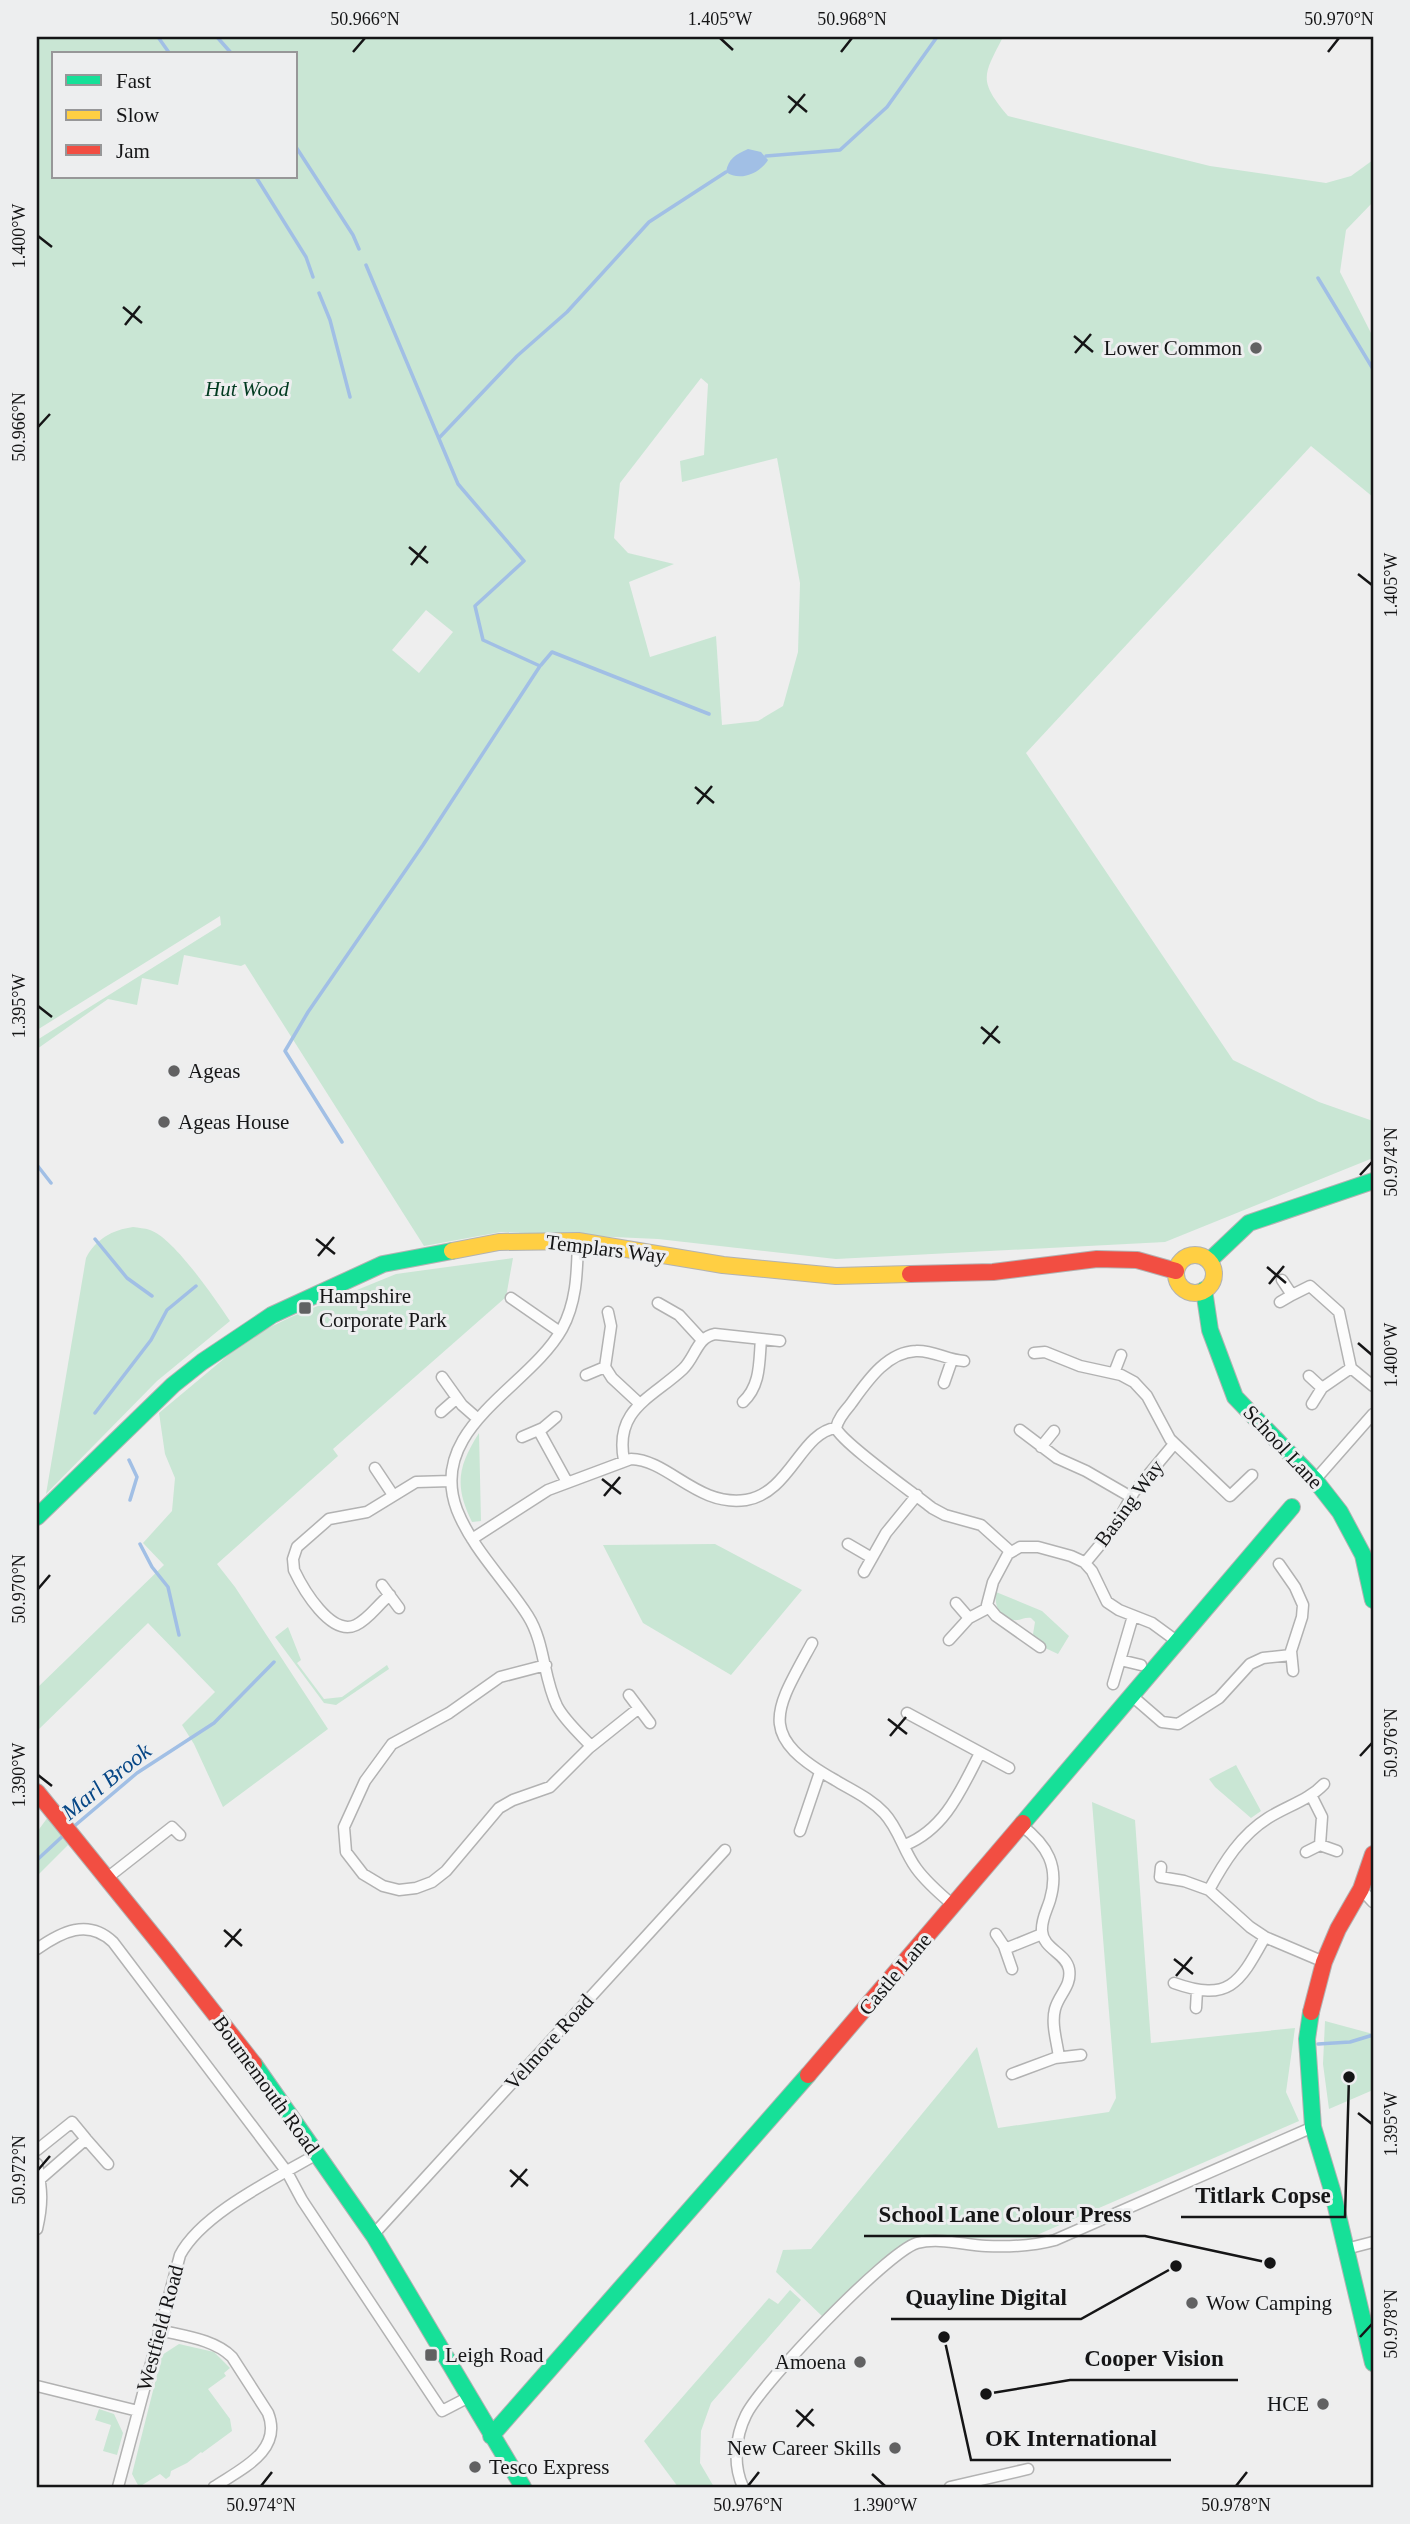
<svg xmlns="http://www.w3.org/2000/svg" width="1410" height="2524" font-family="Georgia,serif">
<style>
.green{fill:#c9e6d4;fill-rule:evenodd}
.water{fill:#a1bfe5}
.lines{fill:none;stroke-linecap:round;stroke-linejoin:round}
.stream{stroke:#a1bfe5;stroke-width:3.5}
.street-casing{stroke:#b2b2b2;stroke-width:13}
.fast-casing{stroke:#b2b2b2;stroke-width:18}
.slow-casing{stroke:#b2b2b2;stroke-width:18}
.jam-casing{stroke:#b2b2b2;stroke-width:18}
.street{stroke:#fcfcfc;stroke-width:10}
.fast{stroke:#16e098;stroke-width:16}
.slow{stroke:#ffcf43;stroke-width:16}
.jam{stroke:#f24e42;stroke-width:16}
.ticks{fill:none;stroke:#151516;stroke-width:2.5}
.poi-dot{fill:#616162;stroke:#edeeef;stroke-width:2.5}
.labels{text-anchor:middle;stroke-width:6;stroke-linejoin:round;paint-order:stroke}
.poi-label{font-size:21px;fill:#151516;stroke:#edeeef;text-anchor:start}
.park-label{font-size:21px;font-style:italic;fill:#023b21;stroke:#edeeef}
.street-label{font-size:21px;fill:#151516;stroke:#edeeef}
.water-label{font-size:23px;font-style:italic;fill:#074786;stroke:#edeeef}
.leader{fill:none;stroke:#151516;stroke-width:2.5}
.callout-dot{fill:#151516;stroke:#edeeef;stroke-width:2.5}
.callout-label{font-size:23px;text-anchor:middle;font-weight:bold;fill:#151516;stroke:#edeeef;stroke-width:6;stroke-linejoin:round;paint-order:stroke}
.neatline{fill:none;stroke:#151516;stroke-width:2.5}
.ticks-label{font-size:18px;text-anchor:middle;fill:#151516}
</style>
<rect width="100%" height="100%" fill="#eee"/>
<path class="green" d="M37,37h966c-20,39 -25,43 5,79l202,50 116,17 25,-7 22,-16v42l-27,28 -6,42 33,65v160l-62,-51 -285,307 207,307 86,42 54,19v37l-208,84 -329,17 -178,-20 -157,-7 -77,14 -179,-282 -4,2 -57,-11 -6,30 -36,-7 -5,27 -29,-6 -71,50v-9l184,-115 -1,-9 -183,114zM54,54h242v123h-242zM701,378l7,6 -4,71 -24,6 2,21 95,-24 23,125 -2,69 -15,54 -25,15 -36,4 -6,-89 -66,21 -21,-75 45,-18 -46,-11 -14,-15 6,-55zM426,610l27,22 -34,41 -27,-23z
M133,1227c5,1 12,1 17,3 24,8 65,69 80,91l-73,60 -111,113 40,-236c10,-19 26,-28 47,-31z
M513,1258l-7,39 -173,152 5,7 -121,108 18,23 93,142 -105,78 -29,-63 -12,-19 33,-33 -67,-69 -111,108v-43l127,-123 -21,-22 29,-32 3,-33 -10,-24 -6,-41 91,-76 41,-20 105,-43z
M479,1433l2,88 -9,1c-18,-36 -14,-56 7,-89z
M715,1544l87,46 -71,85 -88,-52 -40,-78z
M996,1592l46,19 27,25 -11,18 -15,-7 -10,-13 2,-12 -4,-4c-7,-1 -10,3 -18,2 -14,-1 -19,-16 -17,-28z
M288,1627l13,33 -4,3 27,36 18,-2 45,-32 2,4 -53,36 -12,-2 -49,-66z
M1236,1765l25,46 -10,7 -36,-31 -6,-8z
M1092,1802l43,18 16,223 144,-15 -9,64 13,29 -269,117h-111l-25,12 -72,66 -46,-44 7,-22 28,-1 166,-202 21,81 111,-16 7,-14z
M48,1817l20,28 -31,31v-44z
M1325,2021l48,13v56l-44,19 -6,-45z
M790,2290l11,10 -90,103 -10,28 -1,32 14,24h-36l-34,-46 125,-143 9,6z
M179,2344l35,8 16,16 -6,5 2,3 -18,13 22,30 2,12 -30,22 -1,-1 -14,11 -16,8 -1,5 -4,3 -6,-5 -21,13 -7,-13 30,-119z
M99,2409l15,5 9,19 -6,22 -14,-4 8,-26 -16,-5z"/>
<path class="water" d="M748,149l13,3 7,8c-8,13 -28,22 -42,12 2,-13 10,-18 22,-23z"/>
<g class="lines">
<path class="stream" d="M158,37l12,17
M217,37l15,17
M296,147l57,88 6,14
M766,156l74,-6 47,-43 50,-70
M256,177l50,80 7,20
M1318,278l55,91
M319,293l11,27 20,77
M439,438l78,-82 50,-44 82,-90 77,-50
M541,665l11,-13 157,62
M342,1142l-57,-91 23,-39 115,-167 117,-179 -57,-26 -8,-34 49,-45 -66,-77 -92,-219
M37,1165l14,18
M95,1239l32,39 25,18
M95,1413l56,-73 16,-30 29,-24
M129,1460l8,17 -7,23
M140,1544l12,23 16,20 11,48
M72,1828l65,-55 77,-50 60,-61
M37,1860l29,-27
M1318,2044l32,-2 23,-7"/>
<defs>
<path id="street" d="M578,1241c-1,31 -1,60 -16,88 -33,59 -136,99 -105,181 16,40 48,70 71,106 17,27 15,61 29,90 8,15 23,28 34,40
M1282,1280l10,15 18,-9 29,26 12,56 22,18
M511,1298l49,34
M1280,1302l12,-7
M658,1303l21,12 23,25
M608,1312l3,14 -6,41 7,11 28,26
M1034,1353l11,-1 35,14 41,9 13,7 13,14 23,43 60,57 22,-21
M1114,1373l7,-18
M586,1375l19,-8
M1309,1376l13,12
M442,1377l20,28 16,14
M944,1383l8,-23
M743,1402c18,-17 16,-40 18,-63
M1312,1404l10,-16 29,-20
M441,1412l16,-14
M836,1428c6,15 79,66 96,80l13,7 36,10 30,27
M836,1428c2,-9 8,-16 14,-23 16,-22 36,-53 66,-54 17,-1 31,9 48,10
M1020,1430l37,28 29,13 45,26
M539,1431l28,51
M522,1437l21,-9 13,-11
M1041,1447l13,-16
M624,1460c-10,-51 28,-62 59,-91 12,-11 14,-32 32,-35l65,7
M375,1468l18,27
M1315,1480l58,-66
M472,1539l76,-49 83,-31c38,1 66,48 115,41 44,-7 55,-68 90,-72
M848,1544l24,14
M1085,1563l29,-35 20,-36 40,-48
M1279,1564l16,23 8,18 -1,12 -11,34 2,20
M864,1572l22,-39 31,-38
M382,1585l17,23
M390,1595c-12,9 -20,23 -34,30 -25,12 -53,-36 -62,-55l-1,-11 4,-12 32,-28 38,-7 49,-30 35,-1
M956,1603l13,15
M949,1640l20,-22 19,-10
M812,1643c-37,68 -57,92 23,137 16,10 35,18 49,33 15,16 19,37 32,55 10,14 24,26 37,37
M1040,1647l-44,-31 -9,-11 6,-23 15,-28 12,-7h18l33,9 13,6 8,9 15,31 12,8 33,13 26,19
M1120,1660l21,5
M546,1665l-46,12 -51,36 -57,31 -27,37 -21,46 2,25 17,22 20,12 16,4 17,-2 16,-6 14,-11 53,-63 14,-8 37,-13 39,-39 50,-40
M1113,1684l20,-68
M629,1695l21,28
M1132,1696l30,26 16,2 41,-26 31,-34 13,-6 28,-3
M907,1713l102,55
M1311,1795l11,22 -2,28
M1021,1825c26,20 39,41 29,75 -3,10 -9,20 -8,31 1,18 24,22 27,38 3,17 -10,25 -14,40 -4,15 2,33 4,48
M800,1831l20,-59
M905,1845c40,-16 56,-55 75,-92
M1306,1852l14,-7 17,6
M1161,1867l-1,10 24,4 25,9 41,37 15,10 59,25
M107,1878l65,-51 8,8
M1361,1889l12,13
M1209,1890c15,-28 32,-55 59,-72 19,-12 41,-18 56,-34
M996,1934l8,12 8,23
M37,1949c24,-17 51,-31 76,-7l174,230 15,28 140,211 27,-14
M1005,1949l37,-15
M1174,1983c56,20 66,-1 91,-46
M1196,2008l1,-18
M1012,2074l43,-16 26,-3
M86,2139l22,25
M37,2150l35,-28 14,17 -47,41
M37,2164c5,26 6,39 0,65
M373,2235l352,-385
M1346,2249l27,-7
M159,2330c24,6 55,9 73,27l36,56c15,38 -27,56 -54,74
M37,2386l101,25
M118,2487l62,-232c22,-42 96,-77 137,-101
M743,2487c-10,-22 -8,-50 3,-72 15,-31 141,-163 171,-172 22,-6 47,2 69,3 23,1 47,0 69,-6l258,-113
M950,2487l78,-18"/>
<path id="fast" d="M1209,1261l40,-38 124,-42
M1204,1290l6,40 25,67 80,83 25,32 23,43 10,45
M37,1517l136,-132 29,-23 70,-47 111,-51 69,-13
M1023,1823l269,-316
M1311,2012l-4,27 6,88 19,63 41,173
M254,2064l120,172 149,251
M491,2436l317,-361"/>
<path id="slow" d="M452,1251l47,-9 79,-1 145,24 113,11 74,-2
M1176 1274a19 19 0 1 1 38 0a19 19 0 1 1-38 0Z"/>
<path id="jam" d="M910,1274l83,-2 104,-13 40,1 39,11
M37,1792l131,162 86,110
M1311,2012l13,-50 14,-33 23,-40 12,-35
M808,2075l215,-252"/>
</defs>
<use href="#street" class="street-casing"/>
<use href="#fast" class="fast-casing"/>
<use href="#slow" class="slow-casing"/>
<use href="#jam" class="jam-casing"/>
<use href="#street" class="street"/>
<use href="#fast" class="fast"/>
<use href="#slow" class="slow"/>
<use href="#jam" class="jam"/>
</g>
<path class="ticks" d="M720,38l13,12M353,52l12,-14M841,52l11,-14M1328,52l11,-14M788,96l19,16M789,113l16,-19M38,236l14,11M123,307l19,16M125,325l15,-19M1074,336l19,16M1075,353l16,-19M38,427l12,-13M409,547l19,16M411,565l15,-19M1358,574l14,11M695,787l19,16M697,804l15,-18M38,1006l14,11M981,1027l19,16M983,1044l15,-18M1360,1175l12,-13M316,1239l19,15M318,1256l16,-19M1267,1267l19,16M1269,1284l15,-18M1358,1343l14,12M602,1479l19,15M604,1496l16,-19M38,1589l12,-14M888,1719l19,15M890,1736l16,-19M1360,1756l12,-13M38,1775l14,11M224,1930l18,16M225,1947l16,-18M1174,1959l19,15M1176,1976l16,-19M1358,2113l14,11M38,2170l12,-14M510,2170l18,16M511,2187l16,-18M1360,2337l12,-13M796,2410l18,16M797,2427l16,-18M872,2474l13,12M261,2486l11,-14M748,2486l11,-14M1236,2486l11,-14"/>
<g class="poi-dot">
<circle cx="1256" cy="348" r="7"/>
<circle cx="174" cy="1071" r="7"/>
<circle cx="164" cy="1122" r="7"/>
<rect x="298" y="1301" width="14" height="14" rx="3.5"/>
<circle cx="1192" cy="2303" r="7"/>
<rect x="424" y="2348" width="14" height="14" rx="3.5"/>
<circle cx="860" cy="2362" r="7"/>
<circle cx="1323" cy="2404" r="7"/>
<circle cx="895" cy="2448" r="7"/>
<circle cx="475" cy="2467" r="7"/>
</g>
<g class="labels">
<g class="poi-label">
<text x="1242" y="355" text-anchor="end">Lower Common</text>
<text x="188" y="1078">Ageas</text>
<text x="178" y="1129">Ageas House</text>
<text x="319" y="1303">Hampshire<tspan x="319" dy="24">Corporate Park</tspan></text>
<text x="1206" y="2310">Wow Camping</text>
<text x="445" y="2362">Leigh Road</text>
<text x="846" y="2369" text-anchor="end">Amoena</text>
<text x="1309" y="2411" text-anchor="end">HCE</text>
<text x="881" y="2455" text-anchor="end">New Career Skills</text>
<text x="489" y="2474">Tesco Express</text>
</g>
<g class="park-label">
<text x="247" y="396">Hut Wood</text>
</g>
<g class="street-label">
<text transform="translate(606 1249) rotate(7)" y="7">Templars Way</text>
<text transform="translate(1283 1447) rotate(47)" y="7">School Lane</text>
<text transform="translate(1129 1503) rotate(-54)" y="7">Basing Way</text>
<text transform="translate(895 1974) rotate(-50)" y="7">Castle Lane</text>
<text transform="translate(549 2042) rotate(-48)" y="7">Velmore Road</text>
<text transform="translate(266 2085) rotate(54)" y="7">Bournemouth Road</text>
<text transform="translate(160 2328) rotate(-75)" y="7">Westfield Road</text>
</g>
<g class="water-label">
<text transform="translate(106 1781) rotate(-39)" y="8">Marl Brook</text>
</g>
</g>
<path class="leader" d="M1349 2077L1345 2217H1181M1270 2263L1145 2236H864M1176 2266L1081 2319H891M986 2394L1070 2380H1238M944 2337L971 2460H1171"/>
<g class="callout-dot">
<circle cx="1349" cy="2077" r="7"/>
<circle cx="1270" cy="2263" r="7"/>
<circle cx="1176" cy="2266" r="7"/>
<circle cx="986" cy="2394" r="7"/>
<circle cx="944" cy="2337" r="7"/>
</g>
<g class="callout-label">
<text x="1263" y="2203">Titlark Copse</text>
<text x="1005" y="2222">School Lane Colour Press</text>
<text x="986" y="2305">Quayline Digital</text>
<text x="1154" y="2366">Cooper Vision</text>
<text x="1071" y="2446">OK International</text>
</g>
<rect width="1410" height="2524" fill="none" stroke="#edeeef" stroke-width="77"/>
<rect x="52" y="52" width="245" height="126" fill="#edeeef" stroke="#979798" stroke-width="2"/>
<rect x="66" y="75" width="35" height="10" fill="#16e098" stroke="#979798" stroke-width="2"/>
<text x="116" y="88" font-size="21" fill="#151516">Fast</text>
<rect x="66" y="110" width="35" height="10" fill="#ffcf43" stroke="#979798" stroke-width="2"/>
<text x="116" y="122" font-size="21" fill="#151516">Slow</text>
<rect x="66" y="145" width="35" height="10" fill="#f24e42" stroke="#979798" stroke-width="2"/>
<text x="116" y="158" font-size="21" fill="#151516">Jam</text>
<rect x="38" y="38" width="1334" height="2448" class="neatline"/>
<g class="ticks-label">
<text x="365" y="25">50.966°N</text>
<text x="720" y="25">1.405°W</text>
<text x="852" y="25">50.968°N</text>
<text x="1339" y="25">50.970°N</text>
<text transform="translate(19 236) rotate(-90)" y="6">1.400°W</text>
<text transform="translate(19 427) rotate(-90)" y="6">50.966°N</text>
<text transform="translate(1391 585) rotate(-90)" y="6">1.405°W</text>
<text transform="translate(19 1006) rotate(-90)" y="6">1.395°W</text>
<text transform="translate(1391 1162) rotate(-90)" y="6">50.974°N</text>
<text transform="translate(1391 1355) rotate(-90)" y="6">1.400°W</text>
<text transform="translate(19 1589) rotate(-90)" y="6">50.970°N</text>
<text transform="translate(1391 1743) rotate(-90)" y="6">50.976°N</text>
<text transform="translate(19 1775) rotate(-90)" y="6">1.390°W</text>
<text transform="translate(1391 2124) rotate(-90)" y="6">1.395°W</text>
<text transform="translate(19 2170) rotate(-90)" y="6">50.972°N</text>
<text transform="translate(1391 2324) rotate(-90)" y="6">50.978°N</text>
<text x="261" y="2511">50.974°N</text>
<text x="748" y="2511">50.976°N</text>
<text x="885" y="2511">1.390°W</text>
<text x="1236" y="2511">50.978°N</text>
</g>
</svg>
